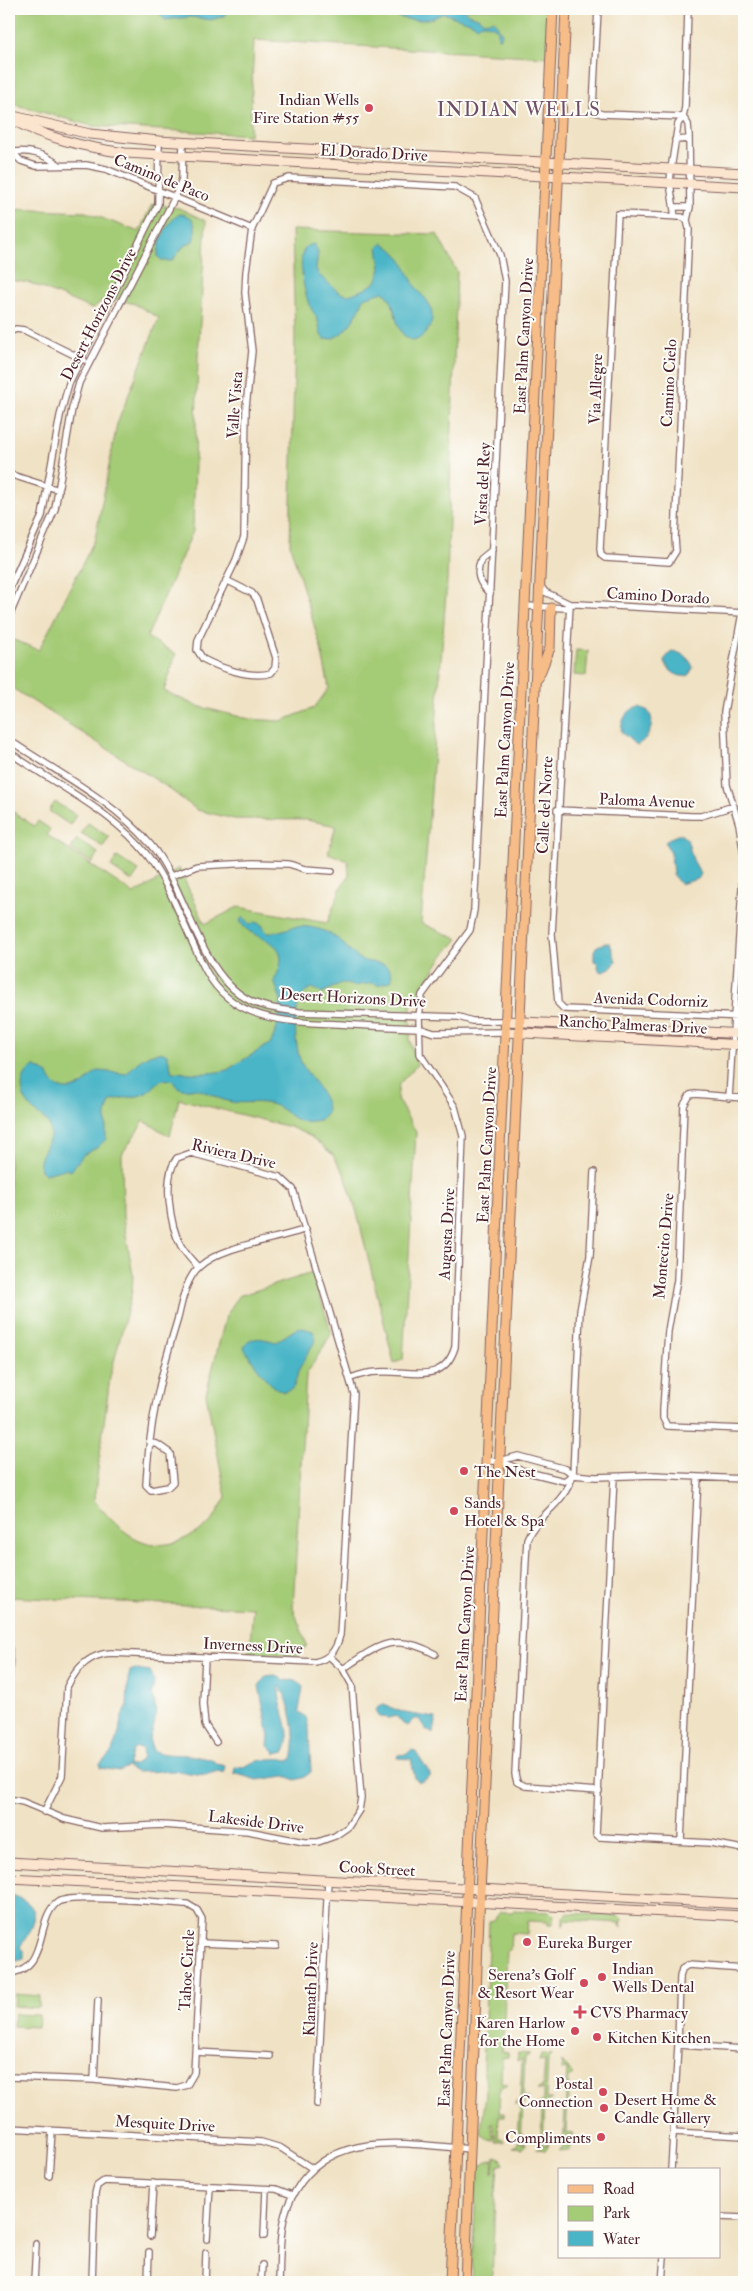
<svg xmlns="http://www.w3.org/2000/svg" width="753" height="2291" font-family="'IM FELL Double Pica',serif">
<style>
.green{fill:#a4cb76;stroke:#777550}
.water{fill:#4ab5c7;stroke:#4a6a79;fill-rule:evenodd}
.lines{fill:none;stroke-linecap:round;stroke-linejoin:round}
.street-casing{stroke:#846361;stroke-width:8}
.secondary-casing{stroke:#846361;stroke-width:11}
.primary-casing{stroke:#846361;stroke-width:11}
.street{stroke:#fff;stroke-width:5.5}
.secondary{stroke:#fce5cf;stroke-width:9}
.primary{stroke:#f7bd88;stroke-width:9}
.poi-dot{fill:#d1495b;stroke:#fdfcf7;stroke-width:2}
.labels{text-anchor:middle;stroke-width:4;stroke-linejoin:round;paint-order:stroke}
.poi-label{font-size:16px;fill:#4a1f2b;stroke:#fdfcf7;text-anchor:start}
.street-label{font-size:16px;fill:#4a1f2b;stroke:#fdfcf7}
.quarter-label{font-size:19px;letter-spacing:1px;fill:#6f4f68;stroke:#fdfcf7}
</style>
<rect width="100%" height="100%" fill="#fdfcf7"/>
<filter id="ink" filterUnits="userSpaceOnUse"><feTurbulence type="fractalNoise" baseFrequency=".02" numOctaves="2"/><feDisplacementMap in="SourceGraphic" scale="10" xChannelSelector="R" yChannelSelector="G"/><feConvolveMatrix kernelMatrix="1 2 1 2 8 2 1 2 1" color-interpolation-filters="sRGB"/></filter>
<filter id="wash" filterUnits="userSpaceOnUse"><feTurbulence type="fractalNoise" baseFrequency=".0096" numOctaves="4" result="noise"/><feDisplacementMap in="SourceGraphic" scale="20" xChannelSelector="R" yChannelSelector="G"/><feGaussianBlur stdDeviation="1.12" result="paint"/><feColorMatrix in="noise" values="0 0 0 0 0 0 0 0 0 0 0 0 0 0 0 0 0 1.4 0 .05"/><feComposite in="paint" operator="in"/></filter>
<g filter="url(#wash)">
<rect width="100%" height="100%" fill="#f0e2c4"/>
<path class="green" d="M9,9h540l-2,48 -293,-17 -4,95 -158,-9 -83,-23z
M152,204l27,4 27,13 -8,136 -5,174 -46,106 29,17 -12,37 33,15 52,13 32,2 33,-13 15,-20 -8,-40 -31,-103 5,-210 -3,-105 145,4 20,38 -10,309 -26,342 37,16 -15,17 -32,49 -1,36 7,24 -18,19 -2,15 19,33 -13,228 -9,3 -37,-150 -12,-38 -13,-21 -22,-18 -20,-9 -111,-28 -9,37 -26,-15 -22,33 1,63 10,58 -1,17 -22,85 -16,123c23,28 51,57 90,39 8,-4 19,-9 26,-16 6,-7 11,-18 16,-26l-20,-103 20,-78 12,-20 74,-23 20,60 -26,42 -13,233 14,37 -9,11 -49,-3 4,-45 -244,-11v-788l25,17 4,-5 12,8 -3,6 87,59 45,-26 26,56 33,-17 89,16 15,-38 7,-9 -1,-15 -20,-8 8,-27 -29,-6 -73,-1 -37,-9 -33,-25 -155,-99v-48l30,12 56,-111 22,-115 42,-106 -24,-14 -28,-7 -15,12 -62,-26 -21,-3v-71l77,3 53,20z
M576,650l12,1 -2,25 -12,-1z
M55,802l21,13 -6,10 -21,-14z
M88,823l21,14 -6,10 -22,-14z
M77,839l21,14 -6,10 -21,-14z
M117,857l22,14 -7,10 -21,-14z
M514,1910l35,2 4,4v9h-5v-3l-20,-1 -1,13 -16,-1 -1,17h-3l-2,42 6,1v2l-6,1 -1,25 5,1 1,3h-6l-2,26 6,1v5l-6,1 -1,25 5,1v2l-6,1 -1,26h6v3h-6l-1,23h5l1,3h-8l-3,-19h-2l3,17 -6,-1 -7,-5c1,-24 9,-40 2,-65l6,-148 5,-1 6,-8h13z
M567,1913l52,3 3,3 -1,9 -1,-5 -55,-3 -2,6v-9z
M15,1994l25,2 -1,12 -25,-2z
M14,2014l25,1 -1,12 -25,-1z
M518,2053l12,1 -5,3 -2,40h6l-6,5 -2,41 5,-1 -3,2h4l-3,4 -11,-1 5,-3 2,-40h-6l6,-5 2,-40 -5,2z
M541,2054l11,1 -4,3 -2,41h6l-7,4 -2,42 6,-2 -3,2h3l-3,5 -10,-1 5,-3 1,-41h-5l6,-4v-11h-6l6,-4 2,-26 -6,1z
M562,2062l12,13 -5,3 -3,56 5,-1 2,2 -7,3v8l6,-2 -4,1h4l-3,6 -10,-1 4,-3 3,-55 -5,1 -1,-2 6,-4 1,-18 -6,1z
M496,2157l5,2 3,5 -6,2 -2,28h-1l-3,88h-21l6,-111 3,-7 2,2 6,-5 6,-1 -1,14z"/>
<path class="water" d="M155,9h73l-4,7 -13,4 -21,-3 -25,3z
M385,9h79l4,5 10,3 6,5 10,-2 8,14 -1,3 -3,1v-8c-5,-5 -14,-8 -21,-4 -10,-7 -21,-7 -33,-13 -4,1 -7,4 -11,5 -14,4 -38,2 -48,-9z
M180,214c15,1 18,14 13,27l-10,6 -11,14h-9l-5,-4c-1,-14 9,-36 22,-43z
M383,243c22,13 22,27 34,46 3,5 9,8 12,15 8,15 0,31 -15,37 -24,-6 -13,-38 -31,-49l-19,6c-5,15 -21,44 -40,41 -5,-5 -4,-11 -6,-18 -2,-6 -7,-11 -9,-17 -5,-11 -17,-65 6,-59l3,8 -2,16 3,6 21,18 9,2 16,-6 11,-7 5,-13 -3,-22z
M672,651c9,1 19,8 21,17l-5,8c-11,2 -21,-6 -24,-16z
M639,707c3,1 6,2 8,3 11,11 1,31 -11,35l-15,-13c1,-13 5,-22 18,-25z
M680,834l7,5 6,21 8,14 -3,5 -18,5 -7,-9 -2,-22 -6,-10 3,-4z
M243,917l7,8 5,-3 7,3 5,8c10,0 18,-4 27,-6 13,-2 31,2 41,10 10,6 16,18 27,23 13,5 28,-1 30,17l-1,4 -13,4 -5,-2 -19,3 -12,-3 -20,10 -10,-5c-22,7 -18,56 -11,74 4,11 42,49 18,58 -5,1 -14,2 -19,1 -11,-4 -18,-15 -30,-17 -16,-4 -33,2 -49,-5 -8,-3 -16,-8 -25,-10 -6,-1 -13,2 -18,-2 -3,-1 -3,-3 -5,-6 -14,-5 -16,5 -27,12 -11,6 -25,3 -36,9l-4,12v25l-8,8 -15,8 -12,16 -6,-2 -20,5 -5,-5c-3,-15 13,-25 10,-40 -2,-10 -12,-13 -18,-20 -13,-14 -14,-31 2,-43l14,8c4,14 17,18 30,13 8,-3 13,-12 20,-16l29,3c7,-11 26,-26 40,-20l5,18c18,1 37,3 55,-2l44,-27 6,-16 4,-27 -7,-19c25,-48 -25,-36 -34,-61z
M604,943h6l6,18 -3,5 -10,6 -4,-2 -2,-8 -3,-1v-10l2,-4z
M299,1327l14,4 3,8 -17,30 -5,17 -2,3 -8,3c-16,-5 -29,-28 -39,-42l-1,-3c8,-13 20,-8 32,-5z
M9,1644l4,5 2,11 -6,68z
M135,1669l15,2c6,11 4,12 2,23 6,15 4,31 -3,45l4,11c12,6 23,4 36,5 8,1 14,4 23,4l4,5 9,2 -2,7 -5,-2 -13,4 -31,-4 -38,1 -9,-5 -8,4 -19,-3v-4l11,-11 8,-20 2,-15 6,-11 1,-28 2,-8zM137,1748l5,1 1,9 -8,7 -7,1 5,-16z
M274,1675l5,1 4,5c8,-2 14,-1 20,6l-4,24 7,6 3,12 2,43 -8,6 -8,2 -10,-4 -28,4 -23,-7 1,-6 8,1c5,-7 38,-13 46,-7l3,-2c6,-21 -1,-56 -12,-73 -5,17 16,45 5,66l-9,2 -8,-8 1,-10 -10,-50 7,-10z
M384,1705l21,8 31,5 -2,16 -8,-4 -7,-11h-4l-7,7 -5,-2 -7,-8 -6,2 -10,-1 -4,-7 3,-4z
M411,1750l4,1 15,23v3l-10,5 -5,-3 -4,-20 -14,-1 1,-3 9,-1z
M9,1894c36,11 28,29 11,53l4,5v7l-15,4z"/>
</g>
<g filter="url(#ink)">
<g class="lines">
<defs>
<path id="street" d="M598,9l-5,97 2,6 7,2 81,3
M683,117l5,7 1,11 1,72 -3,13
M675,140l14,-1
M9,149l12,12 15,5 50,-1 20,4 146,60
M13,152c18,-2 30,2 45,12
M674,207h16
M618,214l64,3 5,3 2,9 -14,309 1,13 -7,11 -64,-4 -4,-3 -1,-6z
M675,217l-5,-34 1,-14 7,-45 5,-7 2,-10 3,-98
M9,332l7,-3 8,1 60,30
M9,474l50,16
M226,580l26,13 5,7 19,58 -1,10 -4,5c-20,6 -51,-5 -68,-14l-6,-9 1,-10 38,-80 8,-23 2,-130 6,-56 -7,-58 1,-21 6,-43 21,-46 16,-5 166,9 20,11 25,57 5,26 -31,629 -4,20 -48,65 -3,21 1,38 35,53 8,29 -8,211c-12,40 -47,22 -77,25 -10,0 -19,3 -27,6
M540,585l5,7 25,12
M9,590l33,-74 18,-100 9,-33 89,-179 1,-63
M490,594c-11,-11 -15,-20 -9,-35l11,-9
M570,604l-18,330 6,69 6,6 180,8
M526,606l40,2 4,-4h8l166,9
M9,617l46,-108 17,-100 7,-26 96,-186 7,-18 1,-37
M9,740c46,31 105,61 141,104 38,44 48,135 105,159 14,6 29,7 44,9l160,5 13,4h34
M9,752c46,33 103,58 139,104 24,32 39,79 58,115 27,51 83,51 133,53 27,2 53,3 80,4l15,5 72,-1
M557,810l135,6h9l33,-10
M171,876l26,-10 56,-3 36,1 16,5 27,2
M729,1098l15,-242 -5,-32 -12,-39 -3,-73 18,-99
M744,1098l-49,-4 -5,1 -6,10 -7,175 -9,51 -5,79v8l4,8 77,3
M594,1172l-4,84 -10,55 -7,164c-10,32 -36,39 -46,64l-12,235 2,8 8,4 74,5
M150,1443l7,1 13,9 3,29 -5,5 -17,3 -5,-5c3,-61 14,-109 32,-167 4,-17 8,-40 22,-52 24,-21 76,-26 106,-37
M487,1461h13l18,-5 48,13 7,6 23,2 57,-2 91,4
M501,1461l19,9 44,11 9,-6
M614,1477l-18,357 4,3 110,6 34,6
M205,1657l-2,47 2,21 11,17
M343,1669c34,-23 51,-38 92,-15
M9,1799l14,3 41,17 38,9 60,-3 86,6 56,11h14l17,-6 13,-9 11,-17 2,-12 -9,-113 -9,-16 -14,-13
M44,1812l18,-36 5,-89c9,-19 22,-33 44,-34l204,9c16,-4 21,-12 25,-27l14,-241 -61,-205 -13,-12 -89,-24 -14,5c-15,19 -7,68 4,88 5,8 11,15 17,21
M681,1841l17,-364
M201,1943l75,3
M9,1973c40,-3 26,-56 49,-71 14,-9 107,1 129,2l10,6 5,9 -8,154 -7,12 -10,3 -83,-8 -85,-3
M678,2045l66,4
M195,2052l75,4
M94,2080l4,-80
M317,2104l11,-224
M9,2128l252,14 20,6 32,21
M673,2132l71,4
M671,2170l7,-125 2,-68 2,-8 6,-4 56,4
M49,2176l3,-45
M719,2217l25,1
M150,2236l3,-53
M264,2236l2,-47
M207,2239l3,-53
M34,2282l2,-38
M92,2282l3,-88 2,-8 7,-5 172,8 16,6
M148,2282l1,-30
M205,2282l1,-29
M261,2282l1,-17
M279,2282c1,-22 0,-46 6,-68 3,-12 10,-23 17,-33 40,-52 111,-36 167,-32
M662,2282l2,-25"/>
<path id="secondary" d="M13,116l77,18 69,7 585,32
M9,118c36,20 75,29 116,35l619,34
M506,1021l238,13
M506,1032l238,13
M9,1862l735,42
M9,1878l735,38"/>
<path id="primary" d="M538,678l12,-30 1,-40
M450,2282l56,-1271 47,-1002
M465,2282l14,-367 87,-1906"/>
</defs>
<use href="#street" class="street-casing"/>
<use href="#secondary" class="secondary-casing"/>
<use href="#primary" class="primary-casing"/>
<use href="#street" class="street"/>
<use href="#secondary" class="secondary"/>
<use href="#primary" class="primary"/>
</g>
</g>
<g class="poi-dot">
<circle cx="369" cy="108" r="5"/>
<circle cx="464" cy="1471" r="5"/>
<circle cx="454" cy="1511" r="5"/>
<circle cx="527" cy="1942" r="5"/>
<circle cx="602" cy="1977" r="5"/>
<circle cx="584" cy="1983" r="5"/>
<path d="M577.5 2004.5h5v5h5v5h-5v5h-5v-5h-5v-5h5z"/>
<circle cx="575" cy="2031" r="5"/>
<circle cx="597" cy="2037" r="5"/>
<circle cx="603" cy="2092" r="5"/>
<circle cx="604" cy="2108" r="5"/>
<circle cx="601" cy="2137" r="5"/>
</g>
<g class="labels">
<g class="poi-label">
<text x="359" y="105" text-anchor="end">Indian Wells<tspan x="359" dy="18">Fire Station #55</tspan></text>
<text x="474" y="1477">The Nest</text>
<text x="464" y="1508">Sands<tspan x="464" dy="18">Hotel &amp; Spa</tspan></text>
<text x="537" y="1948">Eureka Burger</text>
<text x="612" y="1974">Indian<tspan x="612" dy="18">Wells Dental</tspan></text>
<text x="574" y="1980" text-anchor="end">Serena's Golf<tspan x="574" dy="18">&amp; Resort Wear</tspan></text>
<text x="590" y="2018">CVS Pharmacy</text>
<text x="565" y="2028" text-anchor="end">Karen Harlow<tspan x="565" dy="18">for the Home</tspan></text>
<text x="607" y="2043">Kitchen Kitchen</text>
<text x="593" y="2089" text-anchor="end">Postal<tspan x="593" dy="18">Connection</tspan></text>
<text x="614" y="2105">Desert Home &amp;<tspan x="614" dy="18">Candle Gallery</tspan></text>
<text x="591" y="2143" text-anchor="end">Compliments</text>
</g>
<g class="street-label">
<text transform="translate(374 152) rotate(3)" y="6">El Dorado Drive</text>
<text transform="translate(162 177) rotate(22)" y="6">Camino de Paco</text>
<text transform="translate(98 314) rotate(-63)" y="6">Desert Horizons Drive</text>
<text transform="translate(523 336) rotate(-87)" y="6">East Palm Canyon Drive</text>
<text transform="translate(668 383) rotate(-87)" y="6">Camino Cielo</text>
<text transform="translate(595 389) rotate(-88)" y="6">Via Allegre</text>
<text transform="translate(234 405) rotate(-86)" y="6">Valle Vista</text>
<text transform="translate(482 484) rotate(-87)" y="6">Vista del Rey</text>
<text transform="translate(658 595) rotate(3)" y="6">Camino Dorado</text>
<text transform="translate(504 740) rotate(-87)" y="6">East Palm Canyon Drive</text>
<text transform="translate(647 800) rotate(2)" y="6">Paloma Avenue</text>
<text transform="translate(544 805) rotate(-87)" y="6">Calle del Norte</text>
<text transform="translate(353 997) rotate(3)" y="6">Desert Horizons Drive</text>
<text transform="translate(651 999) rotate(2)" y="6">Avenida Codorniz</text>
<text transform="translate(633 1024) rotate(3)" y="6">Rancho Palmeras Drive</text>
<text transform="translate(486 1145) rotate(-87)" y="6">East Palm Canyon Drive</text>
<text transform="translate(234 1153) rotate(13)" y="6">Riviera Drive</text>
<text transform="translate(446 1234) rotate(-87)" y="6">Augusta Drive</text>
<text transform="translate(663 1246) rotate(-85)" y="6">Montecito Drive</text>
<text transform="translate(464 1624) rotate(-87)" y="6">East Palm Canyon Drive</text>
<text transform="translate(253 1645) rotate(3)" y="6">Inverness Drive</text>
<text transform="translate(256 1821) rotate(7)" y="6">Lakeside Drive</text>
<text transform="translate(377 1868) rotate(3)" y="6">Cook Street</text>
<text transform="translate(186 1970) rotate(-87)" y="6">Tahoe Circle</text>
<text transform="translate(310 1989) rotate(-88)" y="6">Klamath Drive</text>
<text transform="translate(446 2029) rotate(-88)" y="6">East Palm Canyon Drive</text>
<text transform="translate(165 2123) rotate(3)" y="6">Mesquite Drive</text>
</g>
<g class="quarter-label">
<text x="519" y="116">INDIAN WELLS</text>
</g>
</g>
<rect width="753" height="2291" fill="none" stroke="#fdfcf7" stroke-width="30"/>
<rect x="558" y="2168" width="162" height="90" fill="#fdfcf7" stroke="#b5a4a5"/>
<rect x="568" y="2185" width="25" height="8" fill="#f7bd88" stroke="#b5a4a5"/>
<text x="603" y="2194" font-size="15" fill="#4a1f2b">Road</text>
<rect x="568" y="2206" width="25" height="15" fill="#a4cb76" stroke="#b5a4a5"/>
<text x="603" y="2218" font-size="15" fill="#4a1f2b">Park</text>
<rect x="568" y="2231" width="25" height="15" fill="#4ab5c7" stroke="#b5a4a5"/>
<text x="603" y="2244" font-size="15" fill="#4a1f2b">Water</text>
</svg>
